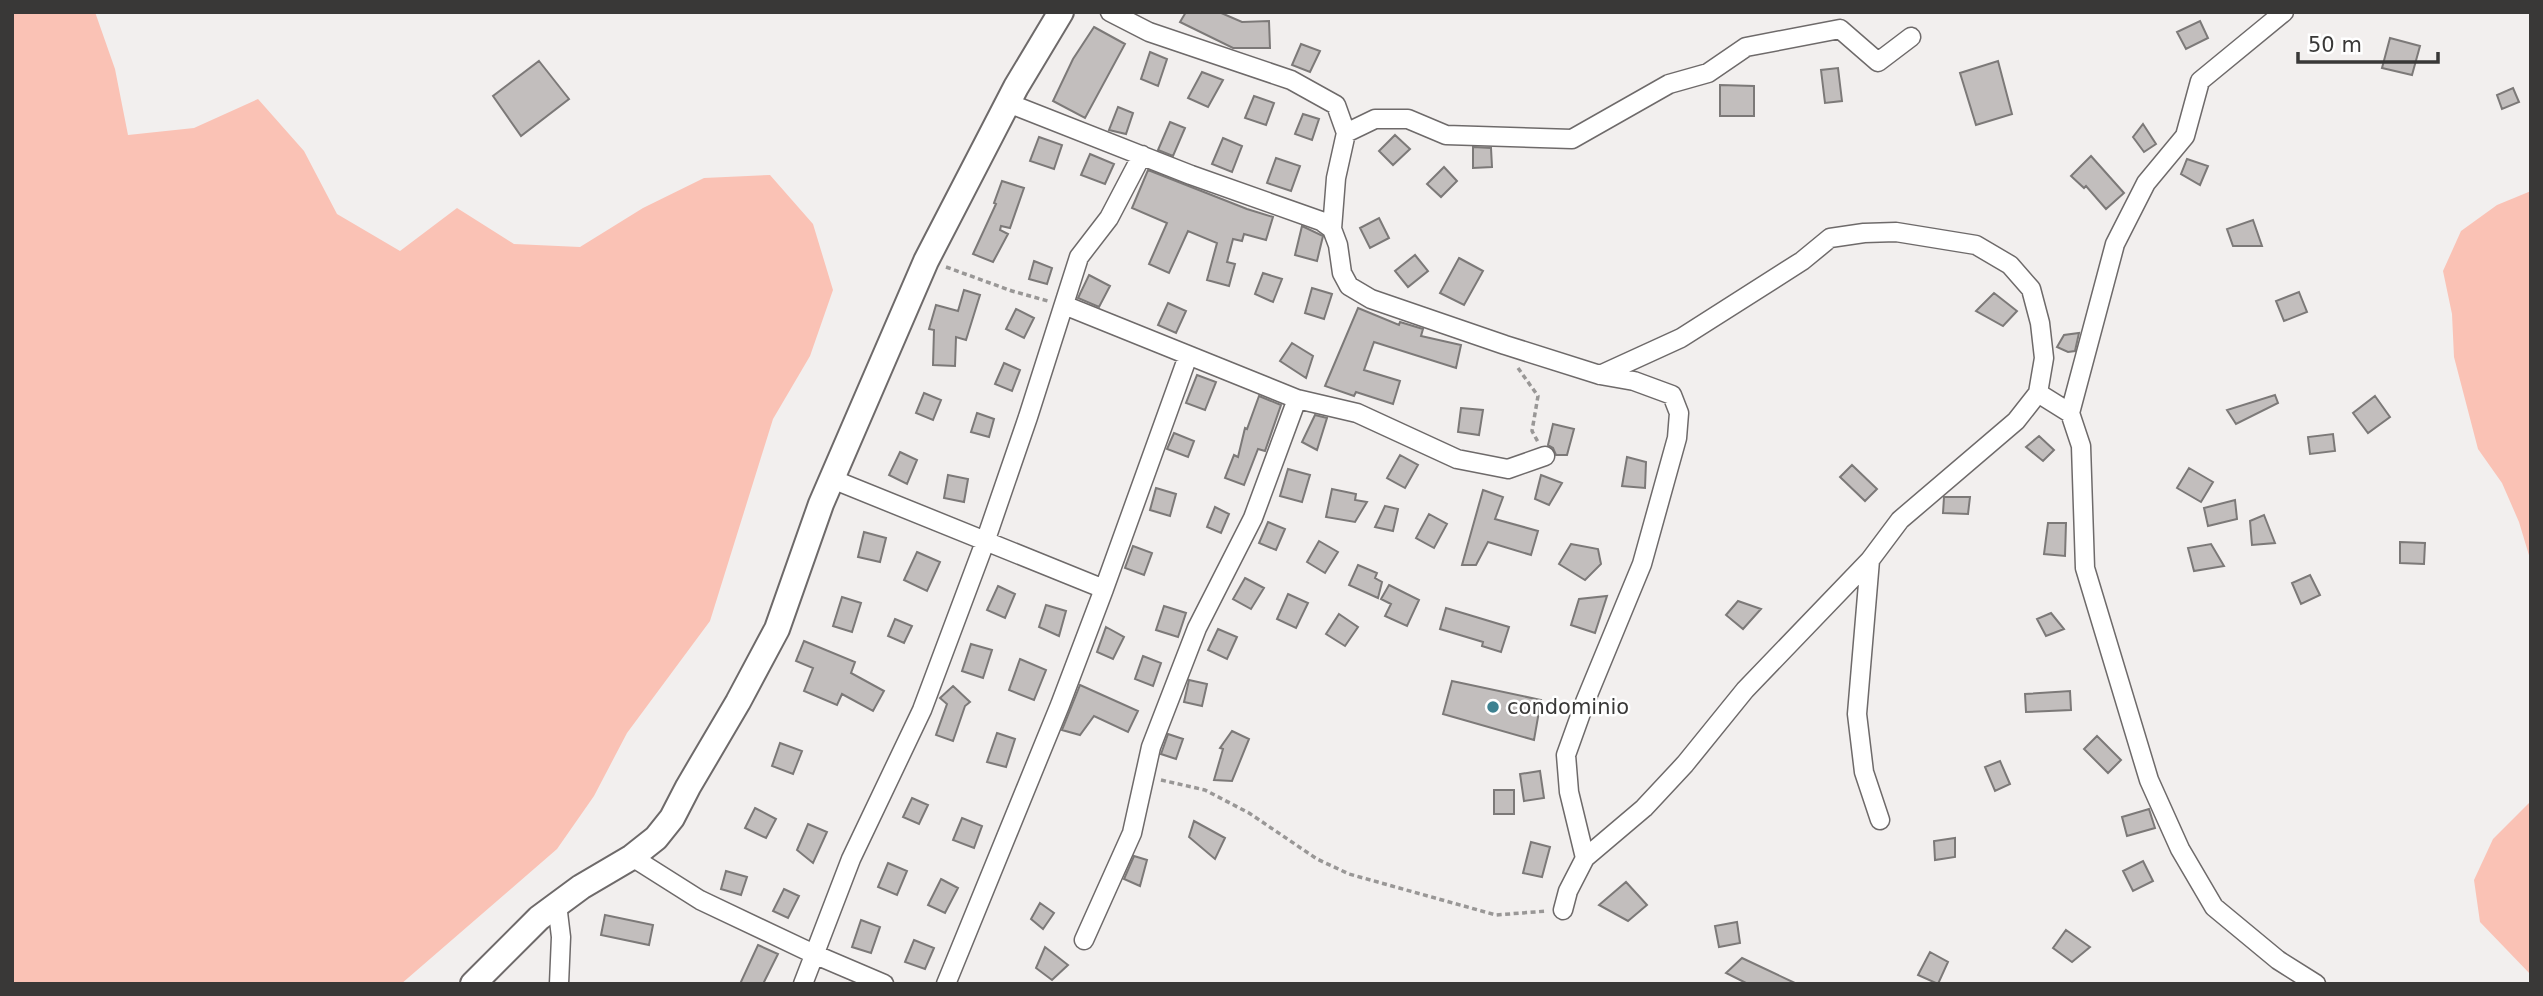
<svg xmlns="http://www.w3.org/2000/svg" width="2543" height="996" font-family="'DejaVu Sans',sans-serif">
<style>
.green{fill:#fac2b5}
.building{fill:#c2bebd;stroke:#7c7978;stroke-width:2}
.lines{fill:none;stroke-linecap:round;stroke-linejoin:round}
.minor-casing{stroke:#6e6a6a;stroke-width:21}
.secondary-casing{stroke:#6e6a6a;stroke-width:28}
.path{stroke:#999796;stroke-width:3.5;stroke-dasharray:5 3.5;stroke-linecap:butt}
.minor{stroke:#fff;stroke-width:18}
.secondary{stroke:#fff;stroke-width:24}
.poi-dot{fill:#3d8190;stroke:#fff;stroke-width:2.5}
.labels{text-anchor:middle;stroke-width:5;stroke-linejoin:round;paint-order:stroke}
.poi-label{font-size:21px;fill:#393837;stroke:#fff;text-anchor:start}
</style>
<rect width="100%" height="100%" fill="#f2efee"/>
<path class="green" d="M12,12h83l20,57 13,66 66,-7 64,-29 46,52 33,63 63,37 57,-43 57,36 66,3 63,-39 61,-30 66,-3 43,49 20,66 -23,66 -37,63 -63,202 -83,112 -33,63 -37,53 -156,135h-389z
M2531,191v371l-12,-40 -17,-39 -24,-34 -24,-92 -2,-43 -9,-43 18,-40 36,-26z
M2531,801v174l-51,-53 -6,-42 19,-41z"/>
<path class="building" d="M1186,12h33l23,10 27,-1 1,27h-37l-53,-26z
M2200,21l8,17 -22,11 -9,-17z
M1094,27l31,17 -40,74 -32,-17 20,-42z
M2390,38l30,8 -8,29 -30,-7z
M1301,44l19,7 -10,21 -18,-7z
M1150,52l17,7 -9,27 -17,-7z
M539,61l30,38 -48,37 -28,-40z
M1998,61l14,53 -36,11 -16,-52z
M1838,68l4,33 -17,2 -4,-33z
M1202,72l21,8 -15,27 -20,-9z
M1720,85l34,1v30h-34z
M2513,88l6,14 -17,7 -5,-14z
M1254,96l20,7 -8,22 -21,-7z
M1118,107l15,6 -7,21 -17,-4z
M1303,114l16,5 -7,21 -17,-6z
M1170,122l15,6 -12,28 -15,-6z
M2143,124l13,20 -12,8 -11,-15z
M1395,135l15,14 -17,16 -14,-14z
M1039,137l23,8 -8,24 -24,-8z
M1223,138l19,8 -10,26 -20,-8z
M1473,147l18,1 1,19 -19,1z
M1090,154l24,10 -9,20 -24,-9z
M2091,156l33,37 -18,16 -20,-23 -2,2 -13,-12z
M1276,158l24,8 -9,25 -24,-8z
M2187,159l21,7 -8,19 -19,-11z
M1444,167l13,14 -16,16 -14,-13z
M1148,170l99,39 26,8 -7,23 -22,-6 -2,7 -9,-2 -6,23 8,2 -6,22 -22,-6 10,-37 -29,-12 -19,42 -20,-9 18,-41 -35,-15z
M1002,181l22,7 -14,40 -9,-2 -1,4 8,4 -15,28 -20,-8 23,-50 -2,-1z
M1379,218l10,20 -19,10 -10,-20z
M2253,220l9,26h-29l-6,-17z
M1302,226l21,10 -6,25 -22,-6z
M1415,255l13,16 -20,16 -13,-16z
M1459,258l24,13 -19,34 -24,-12z
M1034,261l18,7 -5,16 -18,-5z
M1263,273l19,6 -9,23 -18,-8z
M1089,275l21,11 -11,21 -21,-9z
M1312,288l20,6 -8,25 -19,-6z
M964,290l16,5 -14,45 -10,-3 -1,29 -22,-1 1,-35 -5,-1 7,-24 22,6z
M2299,292l8,20 -23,9 -8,-20z
M1994,293l23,18 -14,15 -27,-15z
M1168,303l18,8 -10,22 -18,-8z
M1358,308l41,17 1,-3 23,7 -2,7 40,9 -5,23 -82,-26 -10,28 36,11 -7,23 -37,-12 -2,4 -29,-10z
M1016,309l18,9 -10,20 -18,-9z
M2079,333l-4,18 -7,1 -11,-5 7,-12z
M1292,343l21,13 -7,22 -26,-17z
M1004,363l16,7 -8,21 -17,-7z
M1197,375l19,7 -11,28 -19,-7z
M924,393l17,7 -8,20 -17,-7z
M2275,395l3,8 -42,21 -9,-14z
M1259,396l22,9 -16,46 -7,-2 -14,36 -19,-7 9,-23 4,2 7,-29 2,1z
M2375,396l15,21 -22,16 -15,-20z
M1461,408l22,2 -4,25 -21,-3z
M977,413l17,6 -5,18 -18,-5z
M1315,415l12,3 -10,32 -15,-8z
M1553,424l21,5 -7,26h-11l-3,-7 -5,-3z
M1174,433l20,8 -6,16 -21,-8z
M2333,434l2,17 -25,3 -2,-17z
M2039,436l15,14 -11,11 -17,-14z
M900,452l17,8 -10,24 -18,-9z
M1400,455l18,10 -13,23 -18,-10z
M1627,457l19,5 -1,26 -23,-2z
M1852,465l25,24 -12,12 -25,-24z
M2189,468l24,14 -12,20 -24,-14z
M1288,469l22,6 -8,27 -22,-6z
M948,475l20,4 -4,23 -20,-4z
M1541,475l21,8 -13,22 -14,-6z
M1156,488l20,6 -6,22 -20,-6z
M1332,489l24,5 -1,6 12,2 -12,20 -29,-5z
M1483,490l20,7 -8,22 43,12 -7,24 -43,-13 -12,23h-14z
M1944,497h26l-2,17 -25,-1z
M2235,500l2,19 -29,7 -4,-18z
M1385,506l13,3 -5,22 -18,-4z
M1215,507l14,7 -8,19 -14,-6z
M1429,514l18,10 -13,24 -18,-10z
M2264,515l11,28 -23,2 -2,-24z
M1268,522l17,7 -9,21 -17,-7z
M2048,523h18l-1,33 -21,-2z
M864,532l22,6 -6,24 -22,-5z
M1319,541l19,11 -13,21 -18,-11z
M2400,542l25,1 -1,21 -24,-1z
M1571,544l27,5 3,15 -16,16 -26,-16z
M2211,544l13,22 -30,5 -6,-23z
M1133,546l19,7 -8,22 -19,-7z
M917,552l23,10 -13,29 -23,-11z
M1358,565l19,8 -2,5 7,4 -4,16 -29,-13z
M2310,575l10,20 -19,9 -9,-21z
M1245,578l19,10 -13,21 -18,-10z
M1389,585l30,15 -12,26 -22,-10 6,-12 -10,-5z
M998,586l17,8 -10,24 -18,-8z
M1288,594l20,9 -12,25 -19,-9z
M1607,596l-12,37 -24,-8 8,-26z
M842,597l19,6 -9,29 -19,-6z
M1738,601l23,8 -18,20 -17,-14z
M1046,605l20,6 -7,25 -20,-9z
M1164,606l22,7 -8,24 -22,-7z
M1446,608l63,19 -8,25 -19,-6 1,-4 -43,-13z
M2051,613l13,16 -18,7 -9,-17z
M1339,614l19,13 -13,19 -19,-12z
M895,619l17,7 -8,17 -16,-7z
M1106,627l18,10 -11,22 -16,-7z
M1218,629l19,8 -10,22 -19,-9z
M804,641l51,21 -4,11 33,18 -11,20 -31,-17 -5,11 -33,-14 9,-23 -17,-7z
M971,644l21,6 -9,28 -21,-7z
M1143,656l18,7 -8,23 -18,-7z
M1020,659l26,11 -12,30 -25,-10z
M1189,680l18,4 -5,22 -18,-4z
M1452,681l89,19 -7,40 -91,-26z
M1080,685l58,26 -10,21 -34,-16 -14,19 -18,-5z
M953,686l17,16 -5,4 -12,35 -17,-6 11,-31 -7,-6z
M2070,691l1,19 -45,2 -1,-18z
M1232,731l17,8 -17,42 -18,-1 9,-31 -3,-1z
M997,733l18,6 -9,28 -19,-5z
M1168,734l15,5 -7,20 -15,-5z
M2097,736l24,24 -13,13 -24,-24z
M780,743l22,8 -9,23 -21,-8z
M2000,761l10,23 -15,7 -10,-24z
M1540,771l4,27 -20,3 -4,-27z
M1494,790h20v24h-20z
M912,798l16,7 -9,19 -16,-7z
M755,808l21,11 -10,19 -21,-10z
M2149,809l6,19 -28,8 -5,-19z
M962,818l20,8 -8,22 -21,-8z
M1194,821l31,17 -10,21 -26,-22z
M808,824l19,8 -14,31 -16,-13z
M1955,838v19l-20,3 -1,-19z
M1531,842l19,5 -8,30 -19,-4z
M1134,856l13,4 -7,26 -16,-7z
M2143,861l10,20 -20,10 -10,-20z
M888,863l19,8 -10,24 -19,-8z
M726,871l21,6 -6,18 -20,-6z
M941,879l17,9 -13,25 -17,-8z
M1626,882l21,23 -19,16 -29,-16z
M784,889l15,7 -11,22 -15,-7z
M1040,903l14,10 -11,16 -12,-10z
M605,915l48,10 -4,20 -48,-10z
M861,920l19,7 -9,26 -19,-6z
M1737,922l3,21 -21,4 -4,-21z
M2066,930l24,17 -18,15 -19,-14z
M914,940l20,8 -9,21 -20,-7z
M758,945l20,9 -15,30h-23z
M1045,947l23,18 -16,15 -16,-12z
M1930,952l18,10 -10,22 -20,-9z
M1742,958l55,26h-49l-22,-11z"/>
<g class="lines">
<defs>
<path id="minor" d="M1110,12l39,20 142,48 45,25 10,28 -10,45 -4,51
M1008,103l183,72 130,46 11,8 6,16 4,28 7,13 22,13 134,46 95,30 34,6 38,14 7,18 -2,25 -35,126 -57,138 -19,53 3,37 16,66 -17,33 -5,19
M1346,133l29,-14h33l38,16 126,4 97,-55 39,-11 38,-26 94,-18 38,33 33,-25
M1064,305l233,94 60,14 100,46 51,10 37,-13
M1600,375l81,-37 121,-77 28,-23 34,-5 32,-1 80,13 34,20 21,24 9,34 4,35 -6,35 -22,28 -116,99 -30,40 -13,154 7,58 16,48
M2038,393l32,20 11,33 4,122 64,212 31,69 34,58 64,53 38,24
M2070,413l45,-169 31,-61 39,-47 15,-55 84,-69
M832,479l272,110 -44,116 -114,279
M1104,589l84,-233
M632,857l68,43 116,55 68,29
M1585,858l59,-50 41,-44 60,-74 125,-130
M557,904l4,33 -2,47
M1084,940l48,-107 19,-86 46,-119 56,-110 44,-119
M803,984l48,-125 71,-149 63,-168 43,-125 51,-160 30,-39 33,-63"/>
<path id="secondary" d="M473,984l66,-66 42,-31 51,-30 24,-19 16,-20 16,-31 50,-85 39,-73 44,-125 105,-243 90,-174 45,-75"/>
</defs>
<use href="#minor" class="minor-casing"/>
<use href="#secondary" class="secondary-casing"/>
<path class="path" d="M946,267l66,24 36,10
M1518,368l20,28 -6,35 6,11
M1161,780l44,10 44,23 68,46 32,15 147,41 51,-4"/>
<use href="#minor" class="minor"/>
<use href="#secondary" class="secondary"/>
</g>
<circle class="poi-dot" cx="1493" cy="707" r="7"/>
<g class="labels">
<g class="poi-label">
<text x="1507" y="714">condominio</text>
</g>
</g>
<rect width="2543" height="996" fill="none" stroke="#393837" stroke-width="28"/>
<path d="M2298 52v10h140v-10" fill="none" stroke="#393837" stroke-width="3.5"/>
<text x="2308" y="52" font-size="21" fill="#393837" stroke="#ffffff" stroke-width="5" paint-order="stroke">50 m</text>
</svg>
